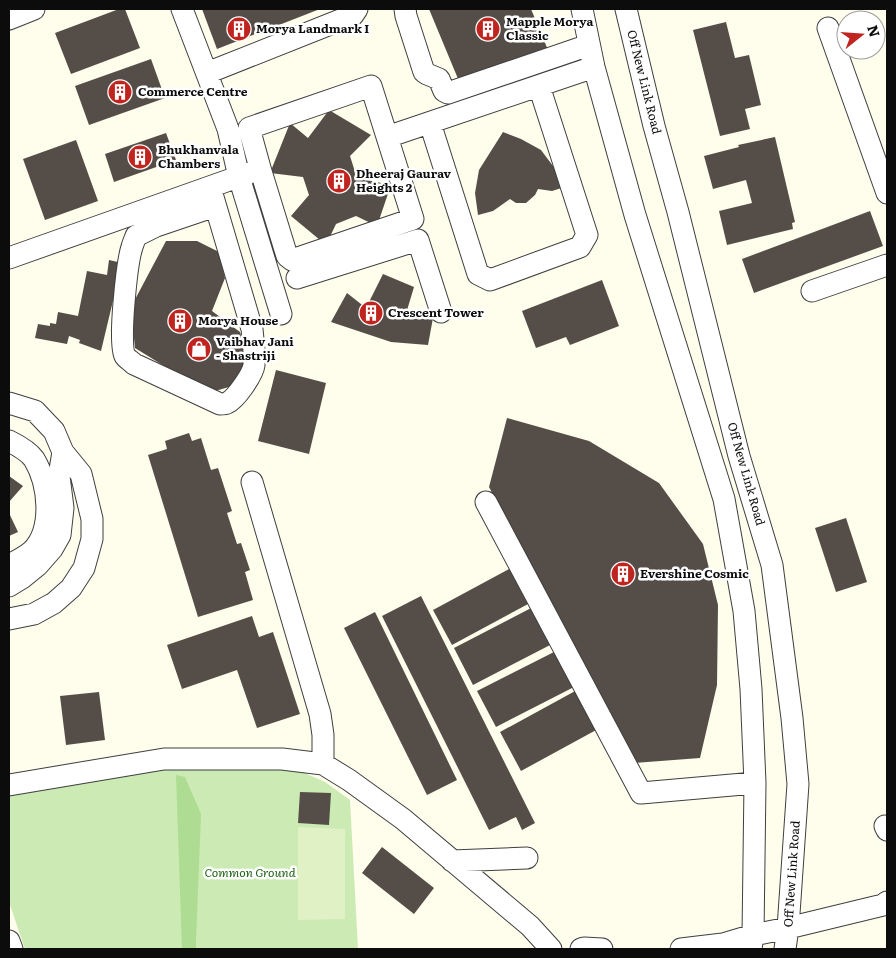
<svg xmlns="http://www.w3.org/2000/svg" width="896" height="958" font-family="Literata,serif">
<style>
.green{fill:#cceab3}
.forest{fill:#aedc92}
.pitch{fill:#dff1c5}
.building{fill:#554e48}
.lines{fill:none;stroke-linecap:round;stroke-linejoin:round}
.minor-casing{stroke:#3f3f3f;stroke-width:23}
.minor{stroke:#fff;stroke-width:21}
.labels{text-anchor:middle;stroke-width:5;stroke-linejoin:round;paint-order:stroke}
.poi-label{font-size:12px;font-weight:bold;fill:#0c0c0c;stroke:#fff;text-anchor:start}
.street-label{font-size:12px;fill:#0c0c0c;stroke:#fff}
.park-label{font-size:12px;font-style:italic;fill:#24651a;stroke:#fff}
</style>
<rect width="100%" height="100%" fill="#fffdeb"/>
<path class="green" d="M282,763l43,19 25,18 8,149h-333l-16,-47v-112l154,-25z"/>
<path class="forest" d="M176,775l9,2 16,37 -5,127v8h-14z"/>
<path class="pitch" d="M298,827l47,2v90l-47,1z"/>
<path class="building" d="M119,9h6l15,39 -69,26 -16,-41z
M202,9h118l-103,40z
M429,9h102l17,41 -87,36z
M726,22l9,36 14,-3 12,50 -16,4 5,20 -30,7 -27,-106z
M151,59l14,39 -76,27 -14,-39z
M329,110l42,25 -21,21 7,22 34,7 -14,41 -21,-10 -20,8 -10,21 -35,-29 18,-21 -6,-18 -33,-4 20,-50 18,15z
M503,132l18,7 20,11 27,36 -16,5 -14,-2 -3,6 -9,8h-10l-6,-4 -17,12 -15,4 -3,-22 4,-23z
M166,133l10,27 -62,22 -9,-28z
M775,137l20,85 -3,1 1,6 -66,16 -8,-34 33,-8 -6,-23 -33,9 -9,-33 35,-9 -1,-2z
M76,140l22,61 -53,19 -22,-61z
M870,211l13,35 -129,47 -12,-34z
M166,241h31l22,11 6,26 -13,33 28,21 8,27 -12,26 -28,8 -73,-45 -4,-41z
M109,260l13,3 -21,88 -22,-8 1,-3 -11,-4 -2,8 -32,-6 3,-14 12,2v-3l6,1 2,-12 20,4 9,-45 20,4z
M383,274l31,13 -9,30 28,1 -5,27 -37,-3 -60,-20 16,-29 19,15z
M602,280l17,46 -49,19 -4,-8 -30,11 -14,-37z
M276,370l50,13 -17,71 -51,-13z
M507,418l82,23 70,42 44,61 15,61 -1,80 -17,73 -66,5 -145,-276z
M189,433l3,8 9,-3 10,32 7,-2 14,43 -5,2 10,31 4,-1 9,27 -5,2 8,28 -55,17 -50,-162 19,-6 -2,-8z
M9,476l14,10 -14,16z
M9,513l9,19 -9,4z
M846,518l21,64 -31,10 -21,-64z
M511,568l19,35 -78,42 -19,-35z
M421,596l114,227 -13,7 -6,-13 -27,13 -107,-214z
M535,606l19,37 -81,42 -19,-37z
M375,612l82,168 -30,15 -83,-167z
M252,616l7,21 14,-5 27,82 -43,14 -20,-58 -55,19 -15,-44z
M556,651l18,36 -78,40 -19,-36z
M577,690l21,39 -77,42 -21,-39z
M99,692l6,48 -39,5 -6,-49z
M300,792l31,1 -2,32 -31,-2z
M382,847l52,41 -20,26 -52,-41z"/>
<g class="lines">
<defs>
<path id="minor" d="M182,9l46,120 11,48 42,137
M405,9l1,7 18,56 3,2 12,5 5,12 4,2 141,-48
M582,9l12,58 41,148 89,284 20,112 7,78 4,94 -2,152 -2,14
M626,9l28,117 24,86 61,244 33,109 20,153 6,66 -10,144 -3,21
M9,19l25,-10
M828,28l59,165
M207,73l146,-58 4,-6
M430,123l48,151 12,6 90,-33 7,-12 -48,-149
M387,137l207,-70
M210,187l42,142c1,12 3,24 2,36 -1,9 -18,34 -27,38 -2,1 -5,1 -7,1l-86,-40c-3,-3 -7,-5 -9,-8 -7,-12 2,-94 7,-109 1,-4 3,-8 4,-11l20,-10 59,-20
M9,258l240,-85 11,-5 -11,-40 122,-42 42,133 -121,41 -5,-4 -27,-88
M297,278l121,-38 23,72
M812,291l75,-26
M9,403l26,8 19,20 9,21 18,22 11,45v20l-8,29 -13,20 -17,15 -20,11 -25,5
M9,441c8,4 20,11 25,18 15,25 20,70 -2,92 -7,6 -15,10 -23,14
M252,482l68,232 3,21v29
M486,502l155,291 114,-10
M9,586l13,-8 16,-13 14,-16 8,-14 3,-27 -4,-32 4,-24
M9,785l155,-26h118l41,5 26,16 54,39 127,107 21,23
M885,826l2,4
M452,861l75,-3
M9,941l3,8
M581,949l3,-1 18,1
M681,949l42,-5 30,-9 35,-7 95,-23 4,-3"/>
</defs>
<use href="#minor" class="minor-casing"/>
<use href="#minor" class="minor"/>
</g>
<defs>
<symbol id="building-disc" viewBox="-11 -11 22 22"><circle r="9.5" fill="#c0241f" stroke="#fff"/><path d="M-4-6H4V6H1V3H-1V6H-4ZM-2.5-4.3h1.7v1.8h-1.7ZM.8-4.3h1.7v1.8H.8ZM-2.5-1h1.7V.8h-1.7ZM.8-1h1.7V.8H.8Z" fill="#fff"/></symbol>
<symbol id="shop-disc" viewBox="-11 -11 22 22"><circle r="9.5" fill="#c0241f" stroke="#fff"/><path d="M-5-2.5h2.3a2.7 3.5 0 0 1 5.4 0H5L5.5 6h-11ZM-1.5-2.5h3a1.5 2.3 0 0 0-3 0Z" fill="#fff"/></symbol>
</defs>
<g fill-rule="evenodd">
<use href="#building-disc" x="225" y="15" width="28" height="28"/>
<use href="#building-disc" x="474" y="15" width="28" height="28"/>
<use href="#building-disc" x="106" y="78" width="28" height="28"/>
<use href="#building-disc" x="126" y="143" width="28" height="28"/>
<use href="#building-disc" x="325" y="167" width="28" height="28"/>
<use href="#building-disc" x="357" y="299" width="28" height="28"/>
<use href="#building-disc" x="166" y="307" width="28" height="28"/>
<use href="#shop-disc" x="185" y="335" width="28" height="28"/>
<use href="#building-disc" x="609" y="560" width="28" height="28"/>
</g>
<g class="labels">
<g class="poi-label">
<text x="506" y="26">Mapple Morya<tspan x="506" dy="14">Classic</tspan></text>
<text x="256" y="33">Morya Landmark I</text>
<text x="138" y="96">Commerce Centre</text>
<text x="158" y="154">Bhukhanvala<tspan x="158" dy="14">Chambers</tspan></text>
<text x="356" y="178">Dheeraj Gaurav<tspan x="356" dy="14">Heights 2</tspan></text>
<text x="388" y="317">Crescent Tower</text>
<text x="198" y="325">Morya House</text>
<text x="216" y="346">Vaibhav Jani<tspan x="216" dy="14">- Shastriji</tspan></text>
<text x="640" y="578">Evershine Cosmic</text>
</g>
<g class="street-label">
<text transform="translate(644 82) rotate(76)" y="4">Off New Link Road</text>
<text transform="translate(746 474) rotate(74)" y="4">Off New Link Road</text>
<text transform="translate(792 874) rotate(-86)" y="4">Off New Link Road</text>
</g>
<g class="park-label">
<text x="250" y="877">Common Ground</text>
</g>
</g>
<rect width="896" height="958" fill="none" stroke="#0c0c0c" stroke-width="20"/>
<g transform="translate(861 35) rotate(73)"><circle r="24" fill="#ffffff" stroke="#9e9e9e"/>
<path d="M0-4L9 19L0 12L-9 19Z" fill="#c0241f"/>
<text y="-8" font-size="14" font-weight="bold" text-anchor="middle" fill="#0c0c0c">N</text>
</g>
</svg>
